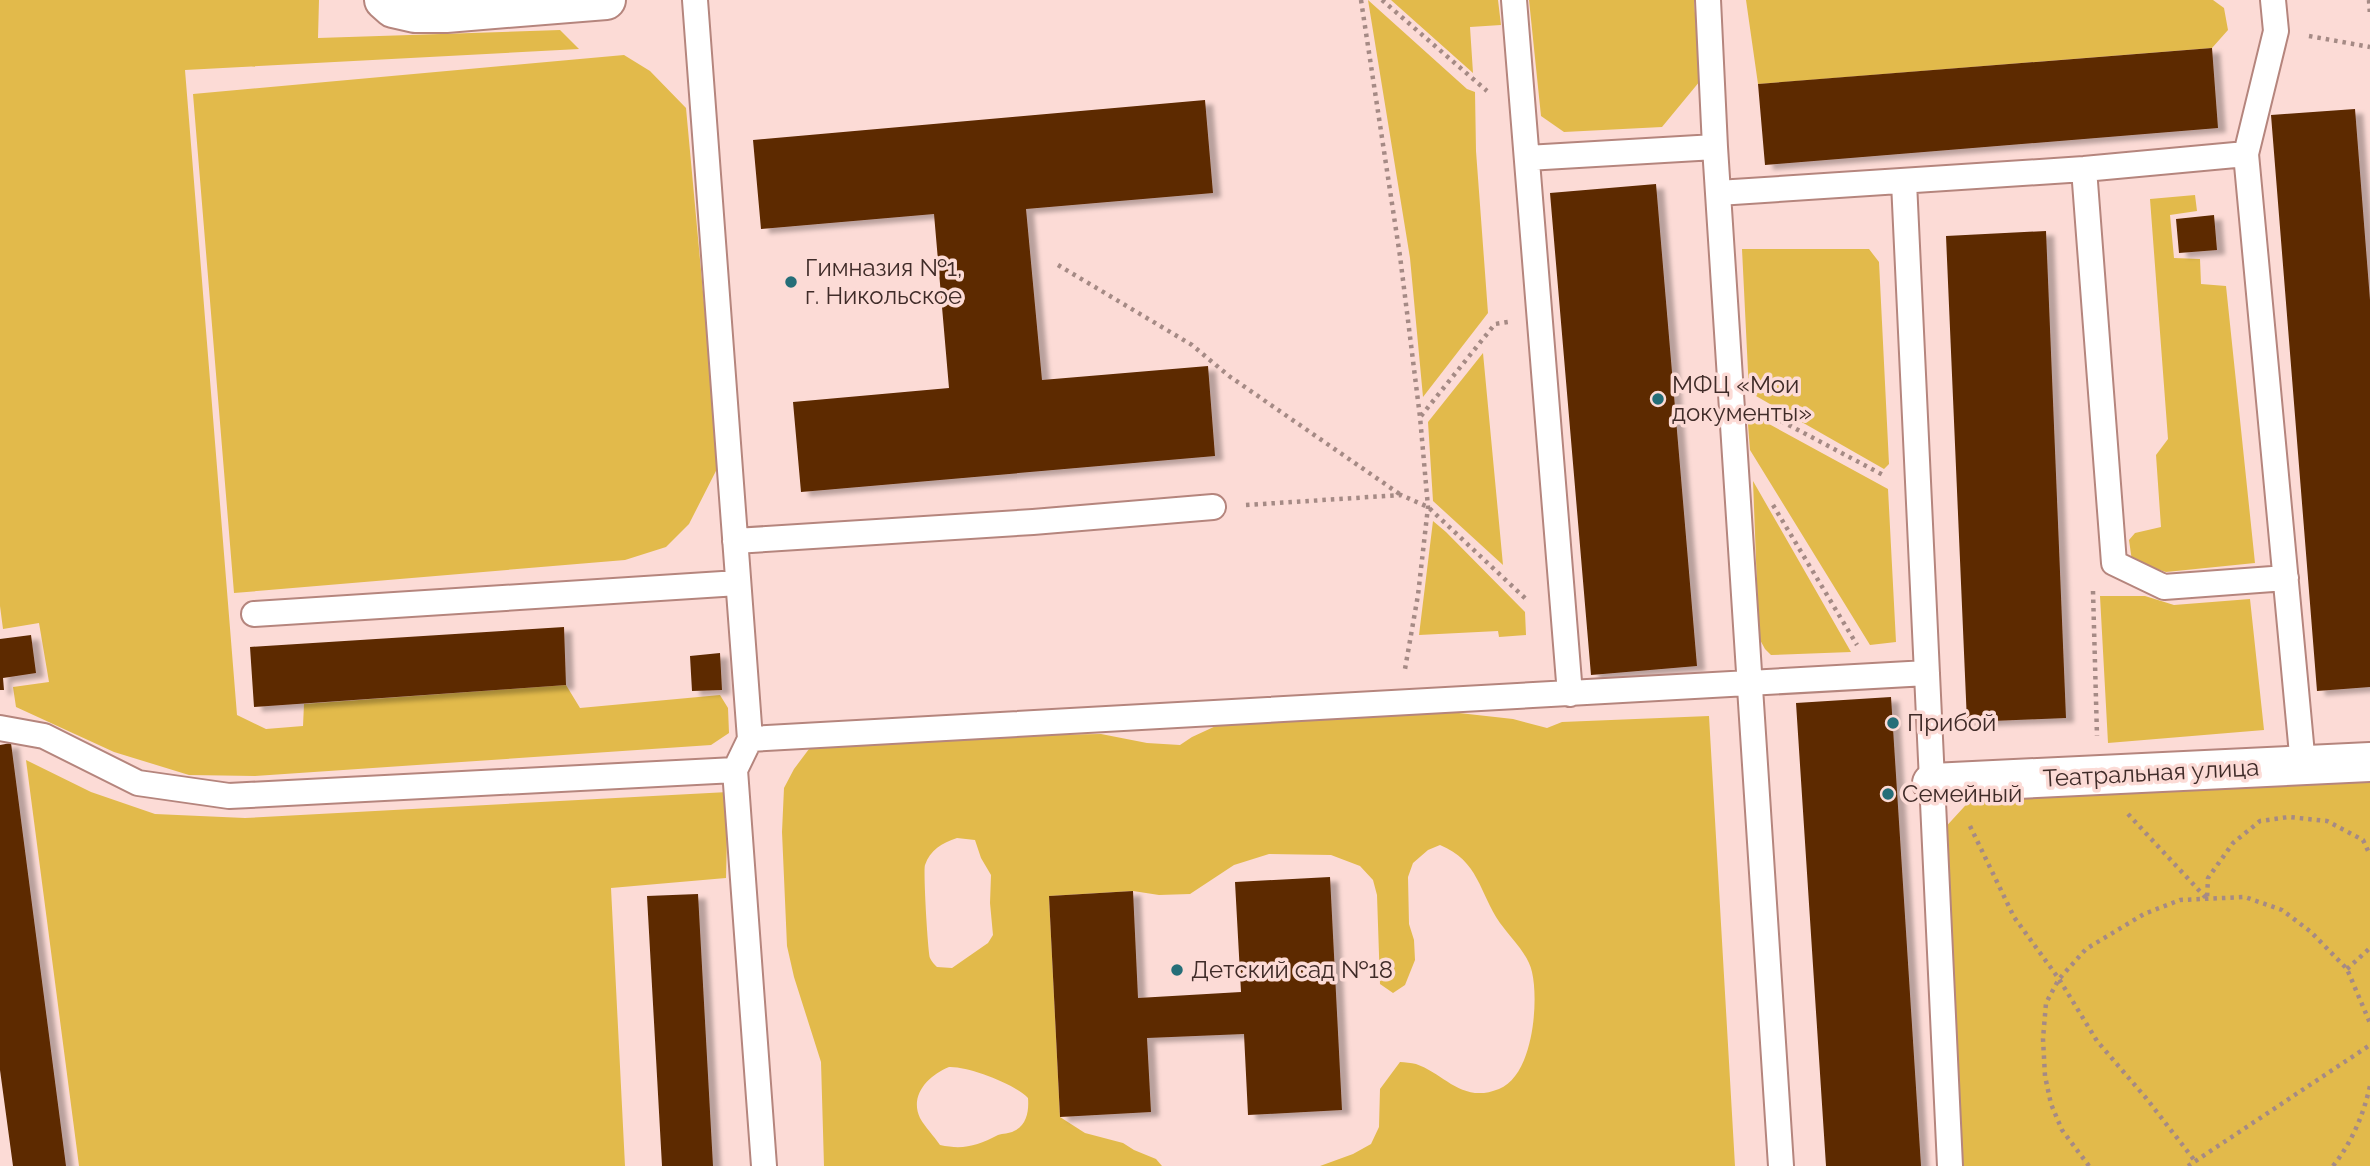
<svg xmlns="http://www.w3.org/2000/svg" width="2370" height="1166" font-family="Raleway,sans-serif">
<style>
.green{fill:#e2ba4b;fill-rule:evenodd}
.building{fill:#5d2905;filter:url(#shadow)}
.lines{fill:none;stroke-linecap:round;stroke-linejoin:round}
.service-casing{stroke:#b5857d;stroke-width:28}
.minor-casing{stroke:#b5857d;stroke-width:42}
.path{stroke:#a58a85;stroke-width:4.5;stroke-dasharray:3.5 5;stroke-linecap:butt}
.service{stroke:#fff;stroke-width:24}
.minor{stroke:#fff;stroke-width:38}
.poi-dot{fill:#256e78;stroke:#fcdbd6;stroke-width:2.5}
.labels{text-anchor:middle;stroke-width:7;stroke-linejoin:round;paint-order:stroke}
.poi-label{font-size:24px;fill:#3f2b28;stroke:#fcdbd6;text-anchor:start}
.street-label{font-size:24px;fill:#3f2b28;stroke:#fcdbd6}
</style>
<defs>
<filter id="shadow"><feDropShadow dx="8" dy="4.5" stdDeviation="2" flood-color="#0004"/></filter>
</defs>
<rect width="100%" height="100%" fill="#fcdbd6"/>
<path class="green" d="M0,0h319l-1,38 242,-8 19,19 -394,21 52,645 29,14 37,-3 1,-22 262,-19 14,23 140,-13 8,13 1,25 -18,12 -456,31 -66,-1 -75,-23 -98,-45 -3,-20 36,-5 -10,-59 -36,6 -3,-23z
M1368,0l99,89 8,3 1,59 12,162 -65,84 -13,-139z
M1391,0h107l3,25 -31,2 3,46z
M1529,0h165l6,81 -38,46 -98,5 -23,-16z
M1746,0h467l11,8 4,22 -16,18 -454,36z
M624,55l26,16 36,37 33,357 -30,59 -23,23 -41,13 -391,33 -41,-499z
M2195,195l2,16 -27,4 4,43 26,1 1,25 25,2 29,277 -89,9 -34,-11 -3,-21 6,-7 26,-6 -5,-72 12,-16 -18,-240z
M1742,249h127l10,13 10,202 -5,5 -135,-77z
M1483,353l20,212 -70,-64 -5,-79z
M1747,412l141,77 8,153 -26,3 -120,-195z
M1753,481l98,171 -80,3 -6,-6 -6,-11z
M1433,521l13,11 79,80 1,23 -27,2 -1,-6 -79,4z
M2100,596h45l29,9 76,-6 14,131 -156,13z
M1432,710l81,9 34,9 15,-6 147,-6 26,450h-415l33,-12 18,-10 8,-17 1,-38 20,-27c5,0 11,1 16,2 29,10 46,40 83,25 34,-13 40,-87 33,-117 -4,-18 -21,-34 -32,-49 -21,-31 -21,-62 -60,-78l-12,5 -15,13 -5,14 1,47 5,16 1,20 -10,25 -12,8 -13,-9 -3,-89 -4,-15 -13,-14 -29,-11 -62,-1 -35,11 -44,29 -31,1 -26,-4 -84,5 11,221 25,16 38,10 11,7 22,9 6,7h-338l-3,-104 -27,-85 -7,-31 -5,-114 2,-44 10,-19 18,-24 175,-9 114,-2 46,9 33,2 12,-8 26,-12zM957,838l18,2 6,18 10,17 -1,28 3,32 -5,8 -36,25 -15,-1c-3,-3 -5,-5 -7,-9 -2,-4 -7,-88 -5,-93 5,-15 17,-22 32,-27zM949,1067c19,-1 66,17 79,31 1,13 -1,27 -14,33 -5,3 -11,2 -16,4 -21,11 -35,15 -58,10 -6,-9 -15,-18 -20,-27 -11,-23 9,-43 29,-51z
M26,760l65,32 64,22 90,4 483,-26 -2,86 -115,10 14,278h-546z
M2370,774v392h-407l-22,-334 34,-37z"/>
<path class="building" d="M2212,48l6,80 -453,37 -7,-81z
M1205,100l8,93 -187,16 16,171 166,-14 7,90 -414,36 -8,-90 156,-14 -15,-174 -173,15 -8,-89z
M2355,109l15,191v387l-53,4 -46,-576z
M1656,184l41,482 -106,9 -41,-482z
M2214,215l3,35 -38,3 -3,-34z
M2046,231l20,487 -99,4 -21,-486z
M564,627l2,58 -312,22 -4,-60z
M31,635l5,38 -33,5 1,12h-4v-51z
M720,653l2,37 -30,1 -2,-35z
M1891,697l30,469h-95l-30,-463z
M11,743l55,423h-53l-13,-96v-325z
M1330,877l12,233 -94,5 -4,-81 -97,4 4,74 -91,5 -11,-221 84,-5 5,107 103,-6 -6,-110z
M698,894l15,272h-51l-15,-270z"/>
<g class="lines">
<defs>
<path id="service" d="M695,0l55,739 -15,31 29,396
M1514,0l56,694
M1708,0l7,147 66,1019
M2273,0l3,31 -30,123 57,611
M1527,158l188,-11
M2084,169l30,394 50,24 122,-9
M1904,182l46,984
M1718,193l366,-24 162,-15
M735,541l298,-19 180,-15
M254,614l484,-31
M0,728l44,8 94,47 91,13 506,-26
M750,739l1177,-66"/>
<path id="minor" d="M384,0l9,8 22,5h31l160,-13
M1932,783l438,-21"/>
</defs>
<use href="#service" class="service-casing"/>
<use href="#minor" class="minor-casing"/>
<path class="path" d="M1361,0l39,256 20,161 8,90 -10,88 -13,74
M1382,0l105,91
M2369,0l1,15
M2309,36l61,11
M1058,265l134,80 37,31 172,119
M1766,413l119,63
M1421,416l74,-92 13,-2
M1246,505l155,-10 27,12 99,93
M1773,505l84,140
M2093,591l4,145
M2128,814l79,85 1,-21 25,-35 27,-22 29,-4 38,4 36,19 7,15
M1970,826l44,91 45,62 38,62 49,57 49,63
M2347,969l23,-21
M2089,1166l-27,-36 -11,-26 -6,-28 -2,-37 3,-36 13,-24 27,-30 58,-35 36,-14 65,-3 37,13 29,22 36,37 23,54
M2188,1166l182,-121
M2333,1166c19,-24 30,-50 37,-80"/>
<use href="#service" class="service"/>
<use href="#minor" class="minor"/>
</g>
<g class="poi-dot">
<circle cx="791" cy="282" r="7"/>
<circle cx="1658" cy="399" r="7"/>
<circle cx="1893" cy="723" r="7"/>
<circle cx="1888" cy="794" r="7"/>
<circle cx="1177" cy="970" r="7"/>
</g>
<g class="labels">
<g class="poi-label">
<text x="805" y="276">Гимназия №1,<tspan x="805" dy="28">г. Никольское</tspan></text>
<text x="1672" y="393">МФЦ «Мои<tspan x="1672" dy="28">документы»</tspan></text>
<text x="1907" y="731">Прибой</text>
<text x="1902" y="802">Семейный</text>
<text x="1191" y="978">Детский сад №18</text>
</g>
<g class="street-label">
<text transform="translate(2151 773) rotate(-3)" y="8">Театральная улица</text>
</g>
</g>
</svg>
